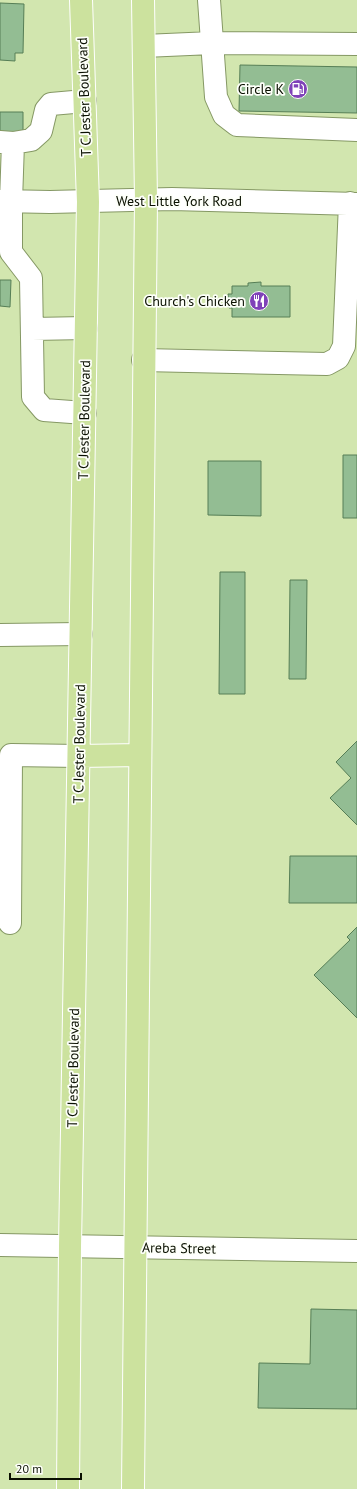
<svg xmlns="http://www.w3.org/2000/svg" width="357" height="1489" font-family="'PT Sans',sans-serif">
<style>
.building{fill:#93bd93;stroke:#567e56}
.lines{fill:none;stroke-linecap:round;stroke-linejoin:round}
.minor-casing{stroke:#859864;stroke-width:24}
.major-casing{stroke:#fff;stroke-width:24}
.minor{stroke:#fff;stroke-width:22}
.major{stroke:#cce29e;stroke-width:22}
.labels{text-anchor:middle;stroke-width:3.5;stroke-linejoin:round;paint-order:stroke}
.poi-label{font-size:14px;fill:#0a1001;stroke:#fdfff9;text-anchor:end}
.street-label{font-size:14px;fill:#0a1001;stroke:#fdfff9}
</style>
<rect width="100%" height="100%" fill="#d2e6af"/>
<path class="building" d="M0,3l24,1 -1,49h-8v8l-15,-1z
M240,65l117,2v46l-118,-2z
M0,112h23v27l-23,-1z
M0,280h11l-1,27 -10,-1z
M261,282v4h29v31h-58v-9h-3l-1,-14h4v-8h16v-3z
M343,455h14v63h-14z
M208,461h53v55l-53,-1z
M220,572h25v122h-26z
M290,580h17l-1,99h-17z
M357,741v84l-27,-27 21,-20 -15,-16z
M290,856h67v47h-68z
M357,927v91l-43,-43 36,-35 -3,-3z
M311,1309l46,1v99l-99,-1 1,-45 51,1z"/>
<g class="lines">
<defs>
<path id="minor" d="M209,0l7,97 8,18 13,10 120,5
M144,46l68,-3 145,1
M0,142l13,1 18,-3 10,-9 5,-21 5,-6 34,-3
M13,143l-2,58v51l20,26 2,119 11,13 41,3
M0,201l50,1 122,-3 185,5
M32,329l54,-1
M143,360l184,4 11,-6 6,-12 6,-143
M0,635l81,-1
M10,923l1,-168 68,1
M0,1245l357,6"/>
<path id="major" d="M79,756l61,-1
M68,1489l2,-243 18,-1044 -7,-202
M133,1489l13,-1289 -3,-200"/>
</defs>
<use href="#minor" class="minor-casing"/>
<use href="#major" class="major-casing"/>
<use href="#minor" class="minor"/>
<use href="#major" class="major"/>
</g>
<defs>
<symbol id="fuel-disc" viewBox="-11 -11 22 22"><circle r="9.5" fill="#7f42b8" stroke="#fdfff9"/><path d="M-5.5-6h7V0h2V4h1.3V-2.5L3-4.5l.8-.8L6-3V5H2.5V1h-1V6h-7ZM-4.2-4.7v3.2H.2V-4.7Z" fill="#fff"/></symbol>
<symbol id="restaurant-disc" viewBox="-11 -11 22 22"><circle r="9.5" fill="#7f42b8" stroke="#fdfff9"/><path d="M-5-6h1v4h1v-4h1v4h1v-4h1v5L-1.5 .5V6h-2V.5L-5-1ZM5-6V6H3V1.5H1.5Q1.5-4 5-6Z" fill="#fff"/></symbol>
</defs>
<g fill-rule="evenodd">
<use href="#fuel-disc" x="287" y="78" width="22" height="22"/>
<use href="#restaurant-disc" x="248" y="290" width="22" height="22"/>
</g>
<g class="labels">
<g class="poi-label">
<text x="284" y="94">Circle K</text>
<text x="245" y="306">Church's Chicken</text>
</g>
<g class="street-label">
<text transform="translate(84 97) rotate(-92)" y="5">T C Jester Boulevard</text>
<text x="179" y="206">West Little York Road</text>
<text transform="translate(84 420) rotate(-89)" y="5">T C Jester Boulevard</text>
<text transform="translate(79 744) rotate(-89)" y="5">T C Jester Boulevard</text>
<text transform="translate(73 1068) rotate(-89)" y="5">T C Jester Boulevard</text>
<text transform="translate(179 1248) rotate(1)" y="5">Areba Street</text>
</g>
</g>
<path d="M10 1473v6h71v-6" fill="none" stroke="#0a1001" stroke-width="2"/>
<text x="16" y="1473" font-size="12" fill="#0a1001" stroke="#fdfff9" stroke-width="3" paint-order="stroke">20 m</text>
</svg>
